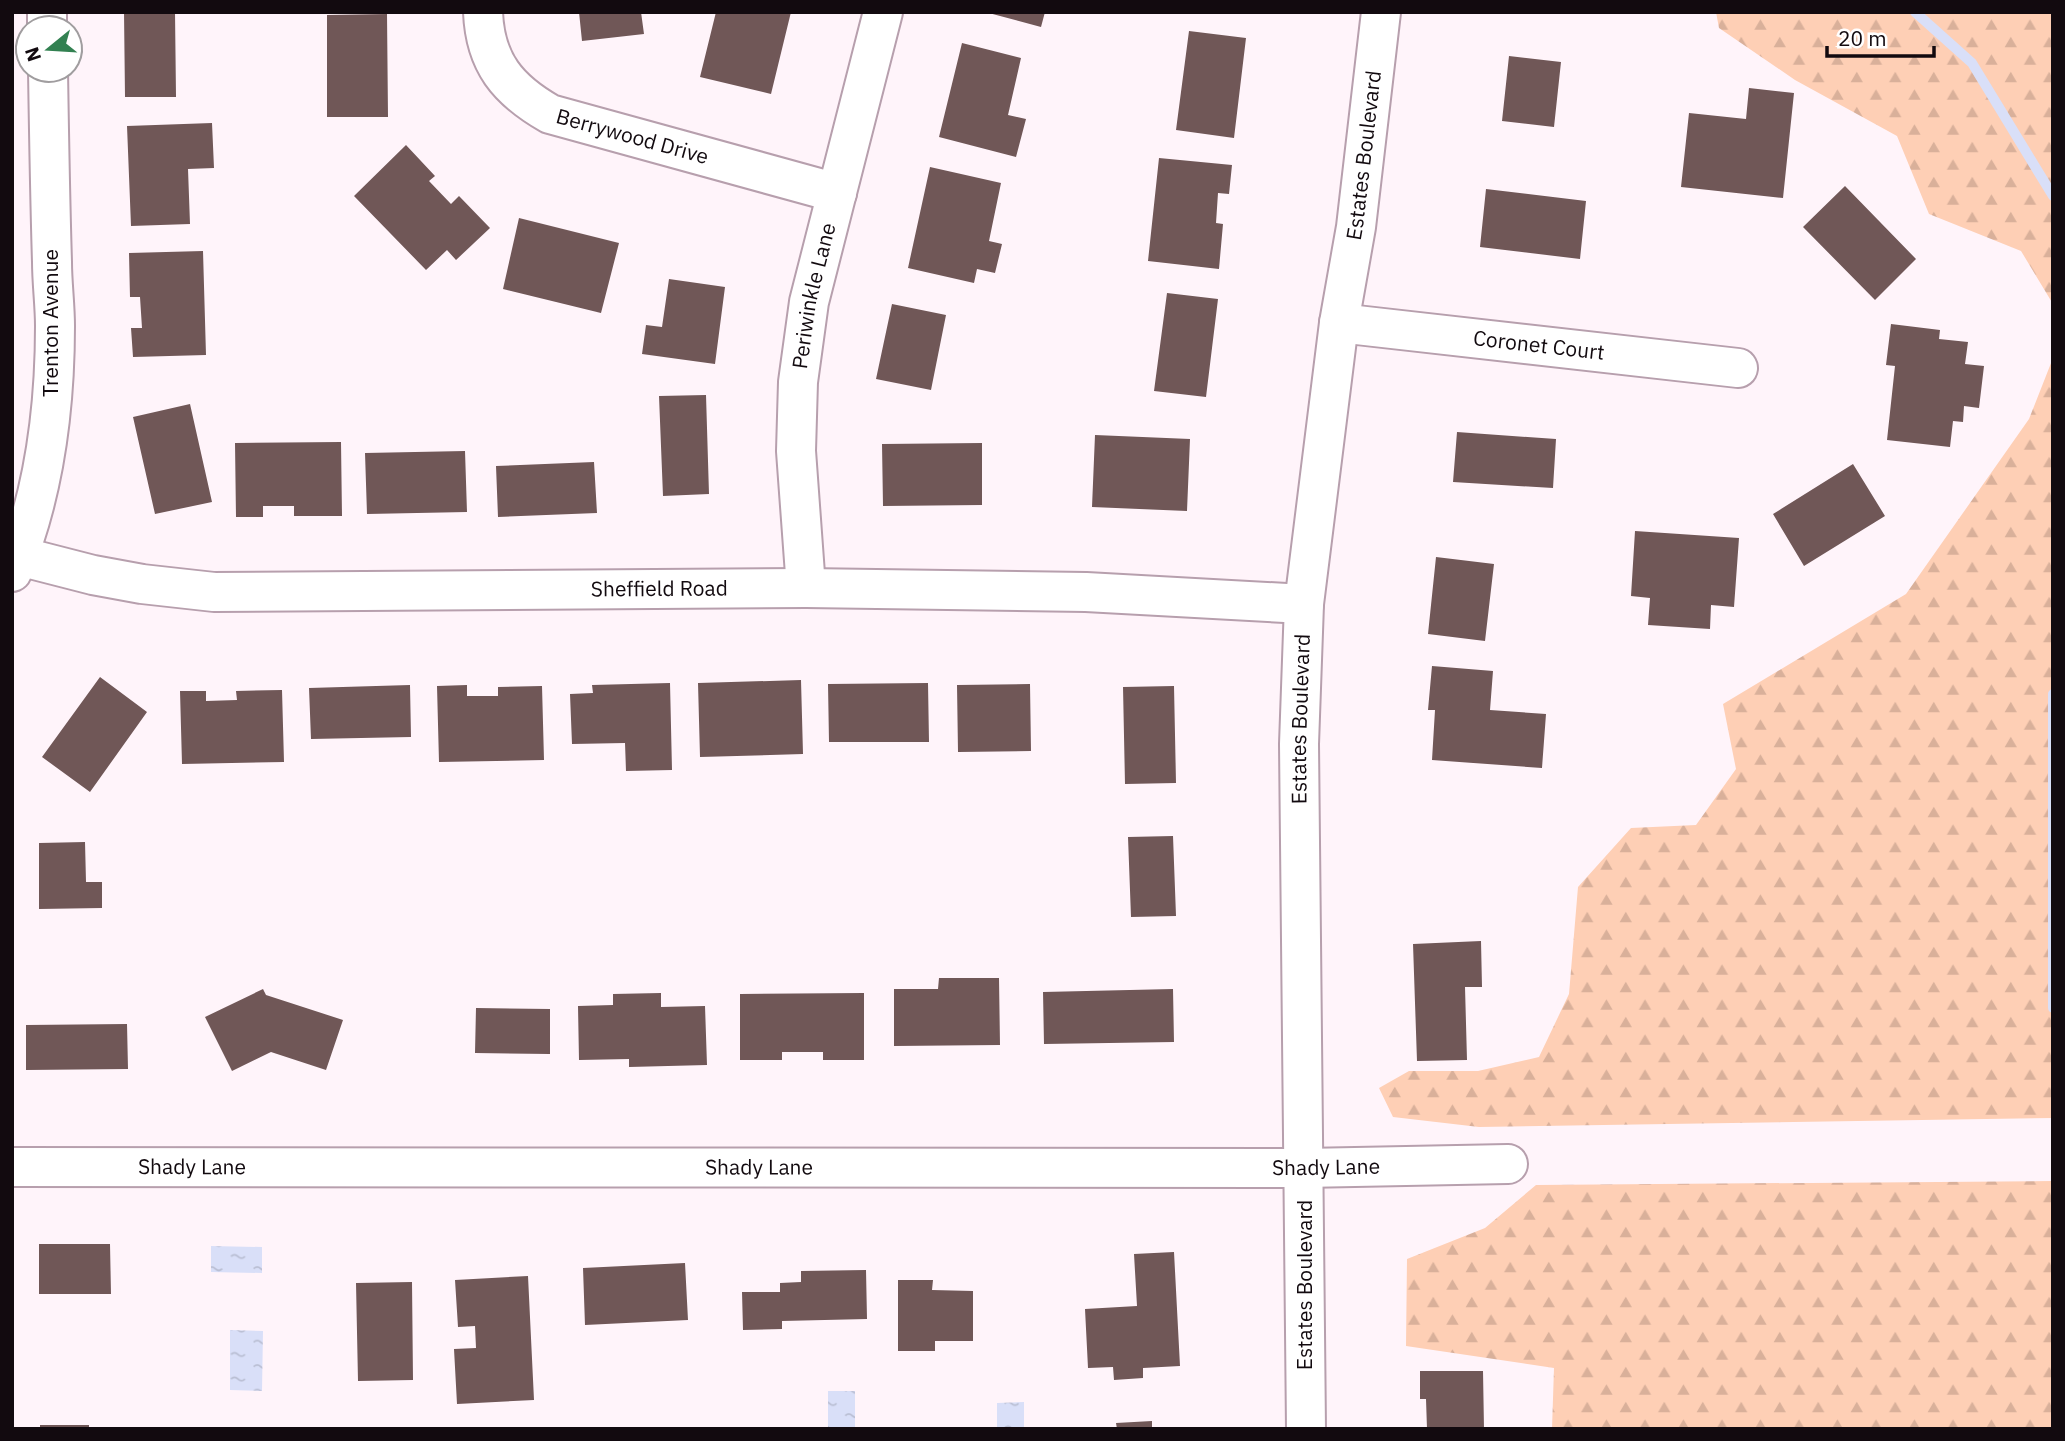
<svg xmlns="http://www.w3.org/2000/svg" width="2065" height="1441" font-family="'IBM Plex Sans',sans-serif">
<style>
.forest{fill:url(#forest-firs)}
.water{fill:url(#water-ripples)}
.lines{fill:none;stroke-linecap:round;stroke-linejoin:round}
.stream{stroke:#d9dff8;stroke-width:10}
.building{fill:#705757}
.minor-casing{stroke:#b79fad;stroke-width:42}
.minor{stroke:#fff;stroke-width:38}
.labels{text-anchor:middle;stroke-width:7;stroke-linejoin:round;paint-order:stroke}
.street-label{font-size:21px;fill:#120a0f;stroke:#fff}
</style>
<defs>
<pattern id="forest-firs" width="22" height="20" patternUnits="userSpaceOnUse" patternTransform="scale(1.75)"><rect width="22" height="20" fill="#fecfb5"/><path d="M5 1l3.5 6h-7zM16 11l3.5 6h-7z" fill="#d9b09a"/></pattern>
<pattern id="water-ripples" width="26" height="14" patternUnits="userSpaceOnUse" patternTransform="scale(1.75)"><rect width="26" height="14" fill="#d9dff8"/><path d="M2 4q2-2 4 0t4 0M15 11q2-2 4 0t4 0" fill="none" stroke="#b9bed3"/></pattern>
</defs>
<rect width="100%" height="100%" fill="#fff4fa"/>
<path class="forest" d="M1716,12h337v292l-32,-53 -92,-37 -32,-78 -102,-56 -76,-52z
M2053,358v760l-574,9 -86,-10 -14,-29 30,-17h69l61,-14 30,-63 9,-107 53,-59 65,-3 40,-56 -13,-65 183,-110 123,-175z
M2053,1181v248h-501l2,-61 -148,-22 1,-87 78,-31 51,-43z"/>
<path class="water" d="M211,1246l51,1v26l-51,-1z
M230,1330l33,1 -1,60 -32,-1z
M828,1391h27v38h-27z
M1024,1402v27h-27v-26z"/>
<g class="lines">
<path class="stream" d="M1915,12l57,51 81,133
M2053,694v314"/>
</g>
<path class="building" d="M124,12h51l1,85h-51z
M579,12h62l3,22 -62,7z
M716,12h75l-20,82 -71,-17z
M985,12h60l-4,15z
M387,14l1,103h-61v-102z
M1189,31l57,7 -12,100 -58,-8z
M962,43l59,15 -13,57 18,4 -10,38 -77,-20z
M1509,56l52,6 -7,65 -52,-6z
M1749,88l45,5 -11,105 -102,-11 8,-74 57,6z
M212,123l2,45 -26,1 2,55 -59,2 -4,-100z
M406,145l29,31 -6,5 22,23 8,-8 31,32 -34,32 -9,-10 -21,20 -72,-74z
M1159,158l73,7 -3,29 -11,-1 -2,30 7,1 -4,45 -71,-8z
M930,167l71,16 -12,58 13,3 -7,29 -18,-4 -3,14 -66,-15z
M1845,186l71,73 -41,41 -72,-73z
M1486,189l100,12 -6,58 -100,-12z
M519,218l100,25 -18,70 -98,-24z
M203,251l3,104 -73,2 -2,-29h11l-2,-31h-10l-1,-44z
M669,279l56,8 -10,77 -73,-10 4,-29 16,2z
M1167,293l51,6 -12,98 -52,-6z
M892,304l54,11 -15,75 -55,-11z
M1891,324l49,6 -1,9 29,3 -3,22 19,2 -5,42 -15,-2 -1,16 -10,-1 -3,26 -63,-7 8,-74 -9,-1z
M706,395l3,99 -46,2 -4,-100z
M190,404l22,98 -57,12 -22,-97z
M1457,432l99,7 -3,49 -100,-6z
M1095,435l95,4 -3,72 -95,-4z
M341,442l1,74h-48v-10h-31v11h-27l-1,-74z
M982,443v62l-99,1 -1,-62z
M465,451l2,61 -100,2 -2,-61z
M594,462l3,51 -99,4 -2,-51z
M1853,464l32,52 -81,50 -31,-52z
M1635,531l104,7 -5,69 -23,-2 -1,24 -62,-4 2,-27 -19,-2z
M1436,557l58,7 -9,77 -57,-7z
M1432,666l61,5 -3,39 56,4 -4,54 -110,-8 3,-50h-7z
M100,677l47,35 -57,80 -48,-35z
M801,680l2,74 -103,3 -2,-74z
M670,683l2,87 -46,1 -1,-28 -53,1 -2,-50 23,-1 -1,-8z
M928,683l1,59h-100l-1,-58z
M1030,684l1,67 -73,1 -1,-67z
M410,685l1,52 -100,2 -2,-51z
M467,685v11h31v-9l44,-1 2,74 -105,2 -2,-76z
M1174,686l2,97 -51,1 -2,-97z
M282,690l2,72 -102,2 -2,-73h26v10l31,-1 -1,-9z
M1173,836l3,80 -45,1 -3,-80z
M85,842l1,40h16v26l-63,1v-66z
M1481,941l1,46h-17l2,73 -50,1 -4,-117z
M939,978h60l1,67 -106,1v-57h44z
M263,989l3,6 77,25 -17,50 -55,-18 -39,19 -27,-54z
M1173,989l1,53 -130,2 -1,-52z
M661,993v14l44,-1 2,59 -78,2v-8l-50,1 -1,-54 35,-1v-11z
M864,993v67h-41v-8h-41v8h-42v-66z
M476,1008l74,1v45l-75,-1z
M127,1024l1,45 -102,1v-45z
M39,1244h71l1,50h-72z
M1174,1252l6,114 -37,2v10l-29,2 -1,-13 -25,1 -3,-59 52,-3 -3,-52z
M685,1263l3,57 -103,5 -2,-57z
M866,1270l1,49 -85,2v8l-39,1 -1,-38h38v-9l21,-1v-11z
M528,1276l6,124 -77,4 -3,-55 22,-1 -1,-22 -17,1 -3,-47z
M898,1280h35l-1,10 41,1v50h-38v10h-37z
M412,1282l1,98 -55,1 -2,-98z
M1420,1371h63l1,58h-57l-1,-30h-6z
M1152,1421v8h-35l-1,-6z
M40,1425h49v4h-49z"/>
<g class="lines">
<defs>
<g id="minor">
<path d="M47,12v16"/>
<path id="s1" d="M483,12c2,51 25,78 67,102l287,79"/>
<path id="s2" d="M1339,323l399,45"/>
<path id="s3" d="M19,556l74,19 49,9 72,8 592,-4 280,4 218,12"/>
<path d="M12,572c32,-77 43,-164 43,-246 0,-21 -3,-43 -3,-64 -2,-64 -3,-128 -4,-192"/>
<path id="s4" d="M806,588l-10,-137 2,-69 11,-80 74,-290"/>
<path id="s5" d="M12,1167l1292,1 204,-4"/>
<path id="s6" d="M1306,1429l-7,-685 5,-140 35,-281 17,-96 25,-215"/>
</g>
</defs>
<use href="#minor" class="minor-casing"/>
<use href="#minor" class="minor"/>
</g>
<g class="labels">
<g class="street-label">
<text dy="7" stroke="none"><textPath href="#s1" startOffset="214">Berrywood Drive</textPath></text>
<text dy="7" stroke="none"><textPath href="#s6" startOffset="1278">Estates Boulevard</textPath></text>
<text dy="7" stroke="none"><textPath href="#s4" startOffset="294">Periwinkle Lane</textPath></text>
<text transform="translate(51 323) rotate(-90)" y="7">Trenton Avenue</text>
<text dy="7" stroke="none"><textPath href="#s2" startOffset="201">Coronet Court</textPath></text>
<text dy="7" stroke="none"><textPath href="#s3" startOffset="644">Sheffield Road</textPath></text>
<text dy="7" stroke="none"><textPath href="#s6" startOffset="710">Estates Boulevard</textPath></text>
<text dy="7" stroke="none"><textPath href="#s5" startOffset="180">Shady Lane</textPath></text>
<text dy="7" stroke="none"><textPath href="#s5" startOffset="1314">Shady Lane</textPath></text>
<text dy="7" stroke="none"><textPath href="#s5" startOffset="747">Shady Lane</textPath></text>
<text transform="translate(1305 1285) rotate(-90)" y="7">Estates Boulevard</text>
</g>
</g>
<rect width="2065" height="1441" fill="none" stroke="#120a0f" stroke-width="28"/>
<g transform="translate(49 49) rotate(252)"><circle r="33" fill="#ffffff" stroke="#a09d9f" stroke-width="2"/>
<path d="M0-5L12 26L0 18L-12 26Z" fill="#328151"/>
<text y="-10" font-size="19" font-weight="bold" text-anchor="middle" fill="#120a0f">N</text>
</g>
<path d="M1827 46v10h107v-10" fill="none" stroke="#120a0f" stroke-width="3.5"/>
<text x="1838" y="46" font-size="21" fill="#120a0f" stroke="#ffffff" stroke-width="5" paint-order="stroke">20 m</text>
</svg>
